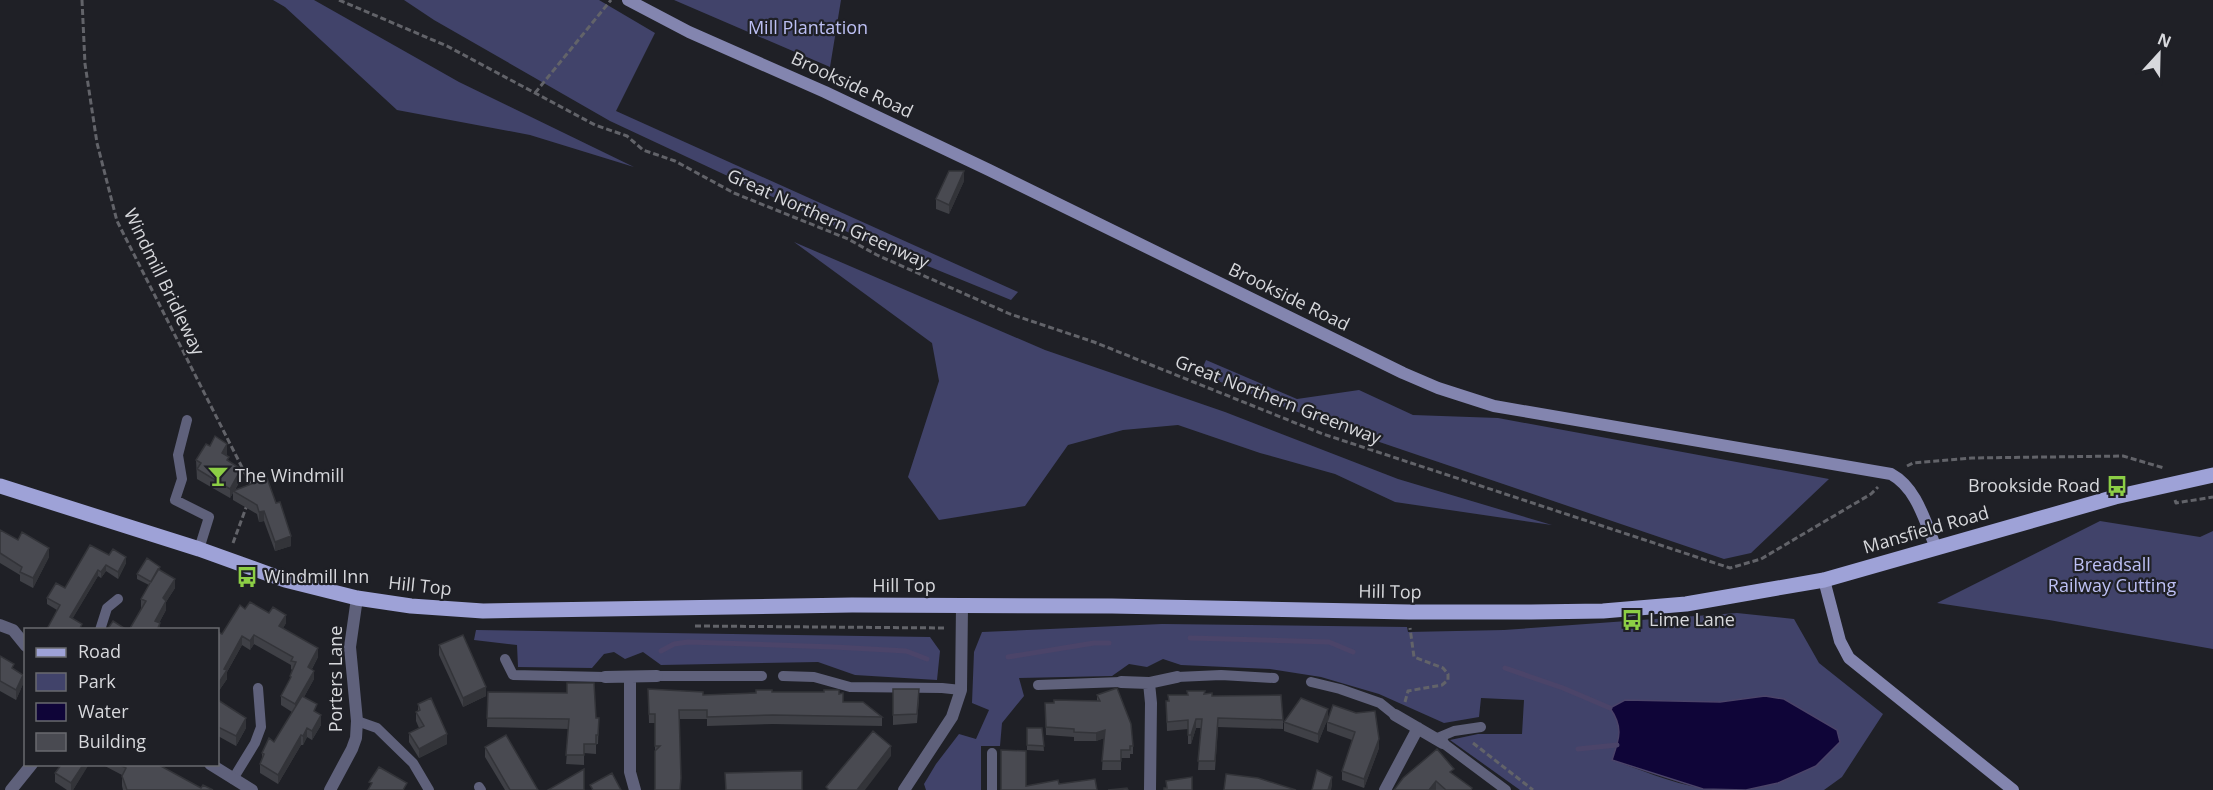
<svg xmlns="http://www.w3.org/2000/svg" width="2213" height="790" font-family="'Open Sans',sans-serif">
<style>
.green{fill:#41436a}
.water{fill:#0f0538;stroke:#4b4469;stroke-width:1.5}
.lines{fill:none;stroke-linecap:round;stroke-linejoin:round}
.stream{stroke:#4b4469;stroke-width:5}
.path{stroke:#626369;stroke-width:3;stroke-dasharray:6 3;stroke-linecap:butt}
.lane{stroke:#5f617b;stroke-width:10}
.street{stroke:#5f617b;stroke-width:12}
.secondary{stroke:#8385af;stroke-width:12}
.primary{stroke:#9ea2d7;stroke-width:15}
.wall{fill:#3f4046}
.shaded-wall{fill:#333439}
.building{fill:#494a51;stroke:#333439;stroke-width:1.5}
.labels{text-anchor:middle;stroke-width:4.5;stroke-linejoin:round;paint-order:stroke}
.park-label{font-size:18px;fill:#bdc0f4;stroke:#1f2026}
.street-label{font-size:18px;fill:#d7d8dc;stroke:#1f2026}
.poi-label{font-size:18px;fill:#d7d8dc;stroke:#1f2026;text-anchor:start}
</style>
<rect width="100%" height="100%" fill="#1f2026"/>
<path class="green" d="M273,0h41l145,82 175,85 -104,-32 -133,-25 -112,-103z
M404,0h195l56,33 -39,78 402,181 -7,8 -142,-58 -259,-121 -176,-101z
M674,0h167l-11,67z
M794,242l251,108 180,62 173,67 154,46 -157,-23 -60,-28 -75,-21 -82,-28 -55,5 -55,15 -43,61 -86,14 -31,-43 31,-96 -7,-38z
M1206,360l91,39 62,-9 54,25 85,3 331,61 -78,74 -27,6 -377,-128 -147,-57z
M2100,521l100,16 13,-6v118l-164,-29 -112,-17z
M1737,613l57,6 25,44 64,51 -41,63 -18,13h-78l32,-7 -13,-87 -45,6 -95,-2 -8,17 3,18 -7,25c33,12 68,27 103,30h-196l-70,-50 28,-6h44l2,-34 -43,-2 -2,19 -35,6 -65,-29 -58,-17 -51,-8 -89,-4 -18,-6 -16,8 -18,-3 -17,12 -93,2 5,18 -22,27 -2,23h-19v44h-55l-2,-6 12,-20 23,-30 17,5 13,-29 -17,-7 2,-51 8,-20 180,-8 245,3 1,5 96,-2z
M476,630l454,7 10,14 -3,29 -82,-5 -37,-13 -157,3 -18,-13 -18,7 -11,-7 -10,2 -12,14 -74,-1 -1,-22 -43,-5z"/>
<path class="water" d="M1765,696l19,3 53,31 3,12 -24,24 -38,17 -32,7 -43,-1 -91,-29c7,-21 12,-32 -2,-52l15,-8 95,2z"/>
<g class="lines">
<path class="stream" d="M1190,638l139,4 24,10
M661,651l13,-7 14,-2 146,5 72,4 21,8
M1008,657l86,-14h15
M1505,668l58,20 47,20
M1578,749l39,-4"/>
<path class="path" d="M82,0l3,64 12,79 20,78 135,266
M339,0l108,46 148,79 32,11 16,14 32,11 59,32 114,46 29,16 133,59 84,28 229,92 407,134 31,-9 110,-65 7,-7
M535,93l76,-93
M1907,466l6,-3 59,-5 151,-2 41,12
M2175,500l1,3 37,-6
M233,543l14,-38
M695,626l251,2
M1405,702l3,-11 34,-6 6,-5v-6l-5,-6 -29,-11 -4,-29
M1473,743l60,47"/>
<path class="lane" d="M187,420l-9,35 4,24 -7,21 34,17 -10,32
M100,630l7,-22 11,-9
M505,659l8,16 92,2
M657,676h105
M783,676l31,1 36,10 92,1 19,2
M1177,677l44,-2 53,3
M1311,682l29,7 40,14 15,12
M1038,685l83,-3
M357,721l20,7 36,35 16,27
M1435,739l19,-8 27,-4
M1443,743l63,47
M992,753v37
M233,779l22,-36 6,-16 -3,-39
M479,787l2,3"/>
<path class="street" d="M0,625l13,5 13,16
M605,677l52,-1
M630,678v94l5,18
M1121,682l28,1 28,-6
M1149,683l2,20 -1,87
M1395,715l48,28
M210,764l42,26
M11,790l21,-26
M330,790l22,-41 4,-11 1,-17 -7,-74 7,-49
M904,790l48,-73 9,-27 1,-84
M1385,790l33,-62"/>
<path class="secondary" d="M628,0l61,32 136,60 164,78 414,203 35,15 56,18 397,68c26,14 34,48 45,74
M1824,580l16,61 9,17 164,132"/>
<path class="primary" d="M0,486l199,63 86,31 72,18 54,8 72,5 369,-6 260,1 297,6h122l72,-1 83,-7 138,-24 291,-83 98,-22"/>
</g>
<path class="wall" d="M964,181l-15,33 -13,-5v-10z
M227,454l-1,2 3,5 12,18 -6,11 32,-12 24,68 -16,5 -11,-30 -5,1 -2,-8 -24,-14v-7l-3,5 -33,-19 -1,-19z
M0,530l49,27 -16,31 -13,-7v-6l-20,-12z
M109,555l17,8 -8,16 -12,-8 -5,7 -3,-2 -26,43 10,11h-35l10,-20 -10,-6v-6l18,-10z
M160,571l15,17 -9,14v8l-7,13 1,7 -19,-22v-9l8,-14 -12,-6v-5z
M245,609l41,14 -3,5 35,29 -6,12 2,10 -10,18 13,16 4,12 -9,15 -5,-3 -4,8h-2l-23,39 -18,-11v-9l2,-5v-6l12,-11 18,-30 -11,-7v-9l9,-16v-4l2,-6 -1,-1v-4l-37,-21 -4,6 -8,-5 -15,27v7l-9,13v-60l4,2z
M439,645l47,51 -23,11 -24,-52z
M0,656l14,13 9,15 -7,16 -16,-9z
M648,689l55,6 69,-3 67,2 4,8 39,15v9l-109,-2 -66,2v-7h-27v71h-25v-67h-6z
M893,689l26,9 -2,25 -24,2z
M488,692l111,26 -1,26h-2v10l-12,-1v12l-18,-1 3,-35 -82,-2z
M1205,693l78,27v9l-65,-2 -3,43h-17l3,-42h-5l-5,16h-3v-15l-21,2 -1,-30h3l19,-6z
M1097,695l36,51v8h-3v4h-9v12h-19l2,-32 -8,3h-22v-4l-28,-2 -1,-32 52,-2z
M218,700l28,28 -10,18 -18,-10z
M418,704l29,40 -28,14 -10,-16v-9l10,-5 -3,-7v-9l2,-1z
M1333,705l46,43 -15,40 -22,-8v-9l10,-31 -25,-9v-9z
M1328,718l-10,25 -34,-12v-9z
M1027,728h15l2,23 -17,-1z
M485,747l53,43h-33l-20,-33z
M88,765l-15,25h-6l-12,-8v-9z
M103,765h56l42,23 12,2h-90l-1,-4v-11z
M1454,775l18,15h-78z"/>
<path class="shaded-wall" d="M964,171v10l-15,33v-9z
M227,444v10l-5,9v-10z
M241,469v10l-7,12h-1v2l-3,5v-9z
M264,511v10l-5,1v-10z
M291,536v10l-16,5v-9z
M49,548v9l-16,31v-10z
M126,557v6l-8,16v-7z
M106,565v6l-5,7v-6z
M98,570v6l-28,47v-6z
M175,579v9l-9,14v8l-11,20v-9l8,-23z
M286,615v8l-7,12v-9z
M254,635v9l-4,6v-9z
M242,636v9l-15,27v7l-9,13v-8l6,-15z
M318,648v9l-10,19v-9z
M314,671v8l-19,34v-9z
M23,675v9l-7,16v-10z
M486,687v9l-23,11v-9z
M1328,709v9l-10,25v-9z
M321,715v10l-9,15v-9z
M246,718v10l-10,18v-10z
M1196,719v9l-5,16v-9z
M307,728v9l-4,8v-9z
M1105,730v8l-9,3v-8z
M447,734v10l-28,14v-9z
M301,735v10l-23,39v-9z
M1379,739v9l-15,40v-9z
M891,746v10l-26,34h-8z
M83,765h5v1l-15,24h-2v-7z
M1332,777v9l-1,4h-3z
M1436,781v9h-7z"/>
<path class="building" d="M949,171h15l-15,34 -13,-6z
M215,436l12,8 -5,9 7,4 -2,3 14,9 -11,20 -33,-20 4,-6 -5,-3 10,-16 4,2z
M267,478l9,25 4,-1 11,34 -16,6 -11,-31 -5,1 -2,-7 -24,-14z
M0,530l18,10 4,-8 27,16 -16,30 -13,-6 2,-5 -22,-14z
M90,545l19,10 4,-6 13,8 -8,15 -12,-7 -5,7 -3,-2 -28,47 12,7 -3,6h-31l-1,-1 13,-24 -13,-7 9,-15 9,5z
M147,558l13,9 -9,15 -14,-8z
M158,569l17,10 -12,19 3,3 -11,20 5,2 -3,7h-28l17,-29 -5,-2z
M250,602l19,11 4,-6 13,8 -7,11 39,22 -10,19 6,4 -19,33 -14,-8 10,-19 -1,-1 6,-14 -5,-1 2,-4 -39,-22 -4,6 -8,-5 -18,33 3,1 -9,14v-52l4,2 18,-29 5,4z
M113,621l14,9h-20z
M463,635l23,52 -23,11 -24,-53z
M0,656l14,8 -2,4 11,7 -7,15 -16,-9z
M567,683h27l2,35h3l-1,17h-2v9h-12v11h-18l3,-36 -82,-1 1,-26 79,1z
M1117,688l14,36 2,22h-3v4h-9v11h-19l3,-31 -9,3 -22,-1v-3l-28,-2 -1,-24h9v-3l46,1 -3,-6z
M648,689l55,3v3l53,-2v-3h16v2h52v-2h15v4l4,-1v9h20l19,15 -109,-2 -66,2v-7h-28l2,68 -1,12h-25v-39l5,-5h-5v-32h-6z
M893,689h26l-2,25 -24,1z
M1187,691h18l-1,3 8,-1v3l69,-1 2,25 -65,-2 -3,43h-17l4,-42h-6l-5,16h-3v-15l-21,2 -1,-21h3l-1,-6h20z
M302,696l15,8 -3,7 7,4 -9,16 -5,-3 -4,8 -2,-1 -23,40 -18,-11 4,-10 -2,-1 7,-15 5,4z
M431,698l16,36 -28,15 -10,-16 15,-7 -8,-14 4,-2 -2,-6z
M1301,698l27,11 -10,25 -34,-12z
M218,700l28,18 -10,18 -18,-9z
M1333,705l23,8 19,-2 4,28 -15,40 -22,-8 13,-39 -28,-10z
M1027,728h15l2,18 -17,-1z
M873,731l18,15 -34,44h-28l-3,-3z
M506,735l32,55h-28l-25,-43z
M1437,749l17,20 -4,3 22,16 -1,2h-25l-10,-9 -7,9h-35l9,-12z
M1001,750l25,1v35l32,-6 1,4 36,-5 2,11h-96z
M61,765h22l-12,18 -16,-10z
M120,765h39l42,23 2,-3 10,5h-86l-5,-14 4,-8z
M379,767l28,16 -4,7h-35l4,-7 -3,-1z
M584,769v21h-36z
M1317,770l15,7 -4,13h-16z
M802,771v19h-76l-1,-17z
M612,773l9,17h-28l-3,-5z
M1226,774l32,4 38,12h-72z
M1192,777v13h-28v-2h3l-1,-7z
M1127,788l1,2h-20z"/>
<defs>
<symbol id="bar-bare" viewBox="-9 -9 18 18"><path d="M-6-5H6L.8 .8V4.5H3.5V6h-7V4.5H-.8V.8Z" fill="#8cce45" stroke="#1f2026" stroke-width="2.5" paint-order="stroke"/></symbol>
<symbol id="bus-bare" viewBox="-9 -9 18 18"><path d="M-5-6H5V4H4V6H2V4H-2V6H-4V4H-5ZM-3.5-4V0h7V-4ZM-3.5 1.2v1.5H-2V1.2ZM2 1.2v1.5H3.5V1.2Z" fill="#8cce45" stroke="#1f2026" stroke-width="2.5" paint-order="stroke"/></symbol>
</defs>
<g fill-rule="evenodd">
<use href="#bar-bare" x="203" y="461" width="30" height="30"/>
<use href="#bus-bare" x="2102" y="471" width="30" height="30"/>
<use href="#bus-bare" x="232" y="562" width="30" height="30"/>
<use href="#bus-bare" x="1617" y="605" width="30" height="30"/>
</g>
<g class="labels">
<g class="park-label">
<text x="808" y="34">Mill Plantation</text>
<text x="2112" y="571">Breadsall<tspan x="2112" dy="21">Railway Cutting</tspan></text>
</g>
<g class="street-label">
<text transform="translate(852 85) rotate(25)" y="6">Brookside Road</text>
<text transform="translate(828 219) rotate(24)" y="6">Great Northern Greenway</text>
<text transform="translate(164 282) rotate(64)" y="6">Windmill Bridleway</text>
<text transform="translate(1289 297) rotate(26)" y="6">Brookside Road</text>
<text transform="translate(1278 400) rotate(21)" y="6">Great Northern Greenway</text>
<text transform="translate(1926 530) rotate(-16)" y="6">Mansfield Road</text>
<text transform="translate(420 586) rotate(6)" y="6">Hill Top</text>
<text x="904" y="592">Hill Top</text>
<text transform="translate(1390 592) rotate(1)" y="6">Hill Top</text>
<text transform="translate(336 679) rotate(-90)" y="6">Porters Lane</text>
</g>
<g class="poi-label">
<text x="235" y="482">The Windmill</text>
<text x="2100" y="492" text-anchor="end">Brookside Road</text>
<text x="264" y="583">Windmill Inn</text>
<text x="1649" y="626">Lime Lane</text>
</g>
</g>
<rect x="24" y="628" width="195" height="138" fill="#1f2026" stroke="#696a6f" stroke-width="1.5"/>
<rect x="36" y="648" width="30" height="9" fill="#9ea2d7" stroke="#696a6f" stroke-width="1.5"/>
<text x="78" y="658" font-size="18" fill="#d7d8dc">Road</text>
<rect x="36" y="673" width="30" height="18" fill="#41436a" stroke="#696a6f" stroke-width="1.5"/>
<text x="78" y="688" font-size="18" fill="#d7d8dc">Park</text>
<rect x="36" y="703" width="30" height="18" fill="#0f0538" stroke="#696a6f" stroke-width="1.5"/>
<text x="78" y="718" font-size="18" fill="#d7d8dc">Water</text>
<rect x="36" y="733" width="30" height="18" fill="#494a51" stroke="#696a6f" stroke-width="1.5"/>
<text x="78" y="748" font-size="18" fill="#d7d8dc">Building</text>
<g transform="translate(2159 54) rotate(22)" stroke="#1f2026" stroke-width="4.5" paint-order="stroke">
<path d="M0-4.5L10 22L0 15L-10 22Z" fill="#d7d8dc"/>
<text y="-9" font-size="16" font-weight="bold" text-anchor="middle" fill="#d7d8dc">N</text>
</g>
</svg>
